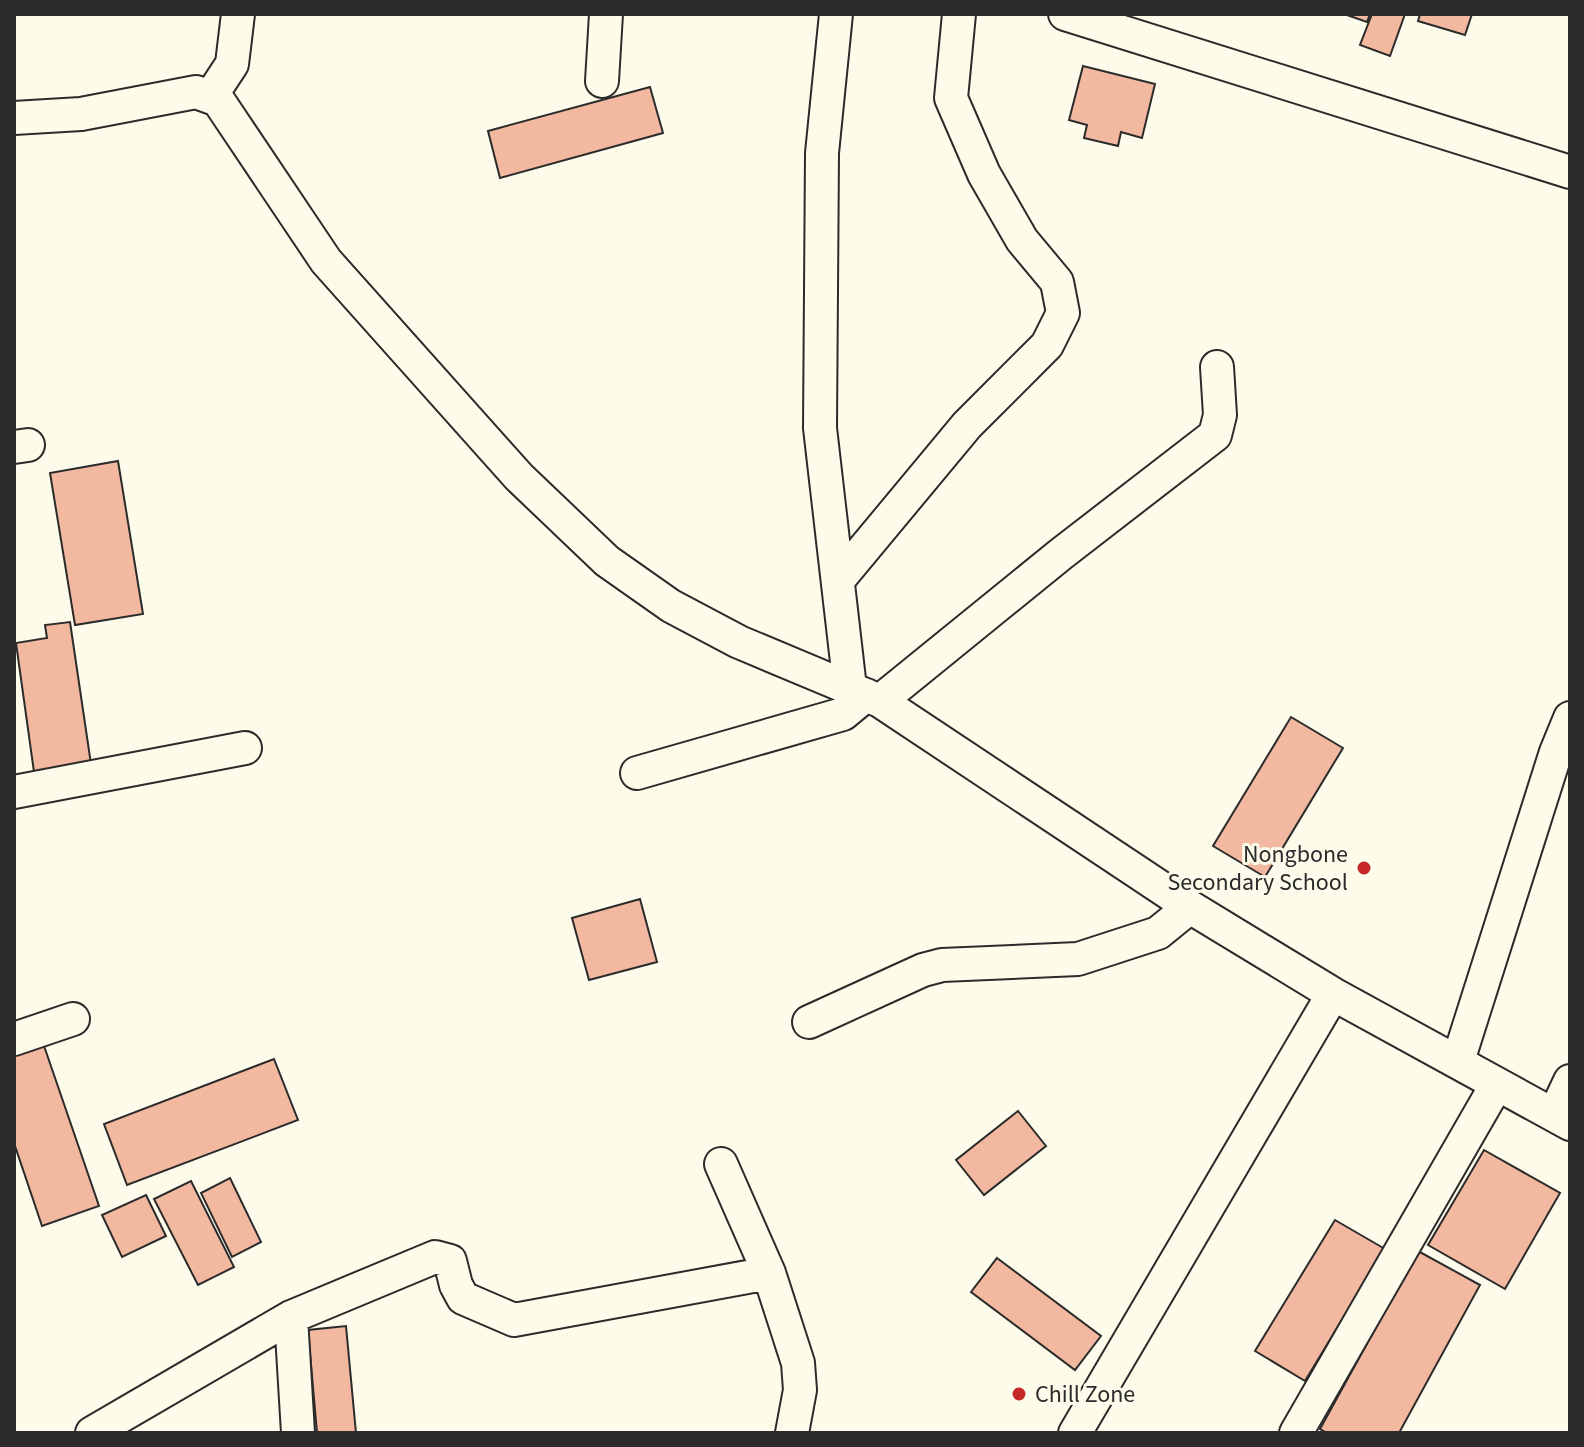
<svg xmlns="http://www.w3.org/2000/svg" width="1584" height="1447" font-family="'Source Sans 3',sans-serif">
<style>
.building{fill:#f2b8a0;stroke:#2b2b2b;stroke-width:2}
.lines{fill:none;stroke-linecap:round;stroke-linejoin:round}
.minor-casing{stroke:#2b2b2b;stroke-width:36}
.minor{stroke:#fdfbea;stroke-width:32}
.poi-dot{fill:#c62828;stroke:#fdfbea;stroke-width:3}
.labels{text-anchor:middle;stroke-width:6;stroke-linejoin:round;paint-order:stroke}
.poi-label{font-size:24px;fill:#2b2b2b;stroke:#fdfbea;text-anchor:end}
</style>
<rect width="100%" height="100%" fill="#fdfbea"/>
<path class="building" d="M1344,14h26l-3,8z
M1372,14h33l-15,42 -30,-11z
M1420,14h52l-7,21 -47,-14z
M1083,66l72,18 -13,54 -21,-6 -3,14 -34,-8 3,-13 -18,-5z
M650,87l13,46 -163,45 -12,-47z
M118,461l25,153 -68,11 -25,-152z
M70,622l21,142 -57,8 -18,-129 31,-5 -2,-13z
M1291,717l52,31 -78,129 -52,-31z
M640,899l17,63 -68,18 -17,-62z
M42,1040l57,166 -57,20 -28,-83v-94z
M274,1059l24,61 -171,65 -23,-61z
M1018,1111l28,35 -62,49 -28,-35z
M1484,1150l76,43 -55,96 -77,-44z
M230,1178l31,64 -29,15 -31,-64z
M191,1181l43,86 -36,18 -44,-86z
M146,1195l20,41 -44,21 -20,-42z
M1335,1220l50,29 -80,132 -50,-30z
M1418,1251l62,34 -81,148h-72l-7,-4z
M997,1258l104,78 -26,34 -104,-78z
M346,1326l10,107h-39l-9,-103z"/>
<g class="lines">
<defs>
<path id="minor" d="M836,14l-14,139 -2,275 30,260
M1065,14l505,158
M602,81l4,-67
M211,96l21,-32 6,-50
M14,118l67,-4 115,-22 22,8 108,161 193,216 88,84 64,45 68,36 141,59 310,206 143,87 237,130
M14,447l14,-2
M839,579l128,-154 80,-80 16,-32 -6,-31 -35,-42 -38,-66 -33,-76 8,-84
M880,701l181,-147 154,-119 5,-20 -3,-48
M637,773l206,-59 23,-19
M14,792l231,-44
M809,1022l114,-52 19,-5 136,-6 80,-26 32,-26
M14,1039l59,-20
M1458,1061l98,-309 14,-34
M1554,1115l16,-34
M721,1164l48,109 29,90 2,27 -8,43
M291,1317l7,116
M92,1433l199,-116 144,-60 15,4 6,24 7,13 51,22 255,-47
M1075,1433l258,-439
M1296,1433l201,-349"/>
</defs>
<use href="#minor" class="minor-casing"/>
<use href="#minor" class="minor"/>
</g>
<g class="poi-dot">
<circle cx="1364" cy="868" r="8"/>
<circle cx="1019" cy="1394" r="8"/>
</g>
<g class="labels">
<g class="poi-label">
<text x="1348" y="862">Nongbone<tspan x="1348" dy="28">Secondary School</tspan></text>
<text x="1035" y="1402" text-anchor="start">Chill Zone</text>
</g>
</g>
<rect width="1584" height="1447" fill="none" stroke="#2b2b2b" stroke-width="32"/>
</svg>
